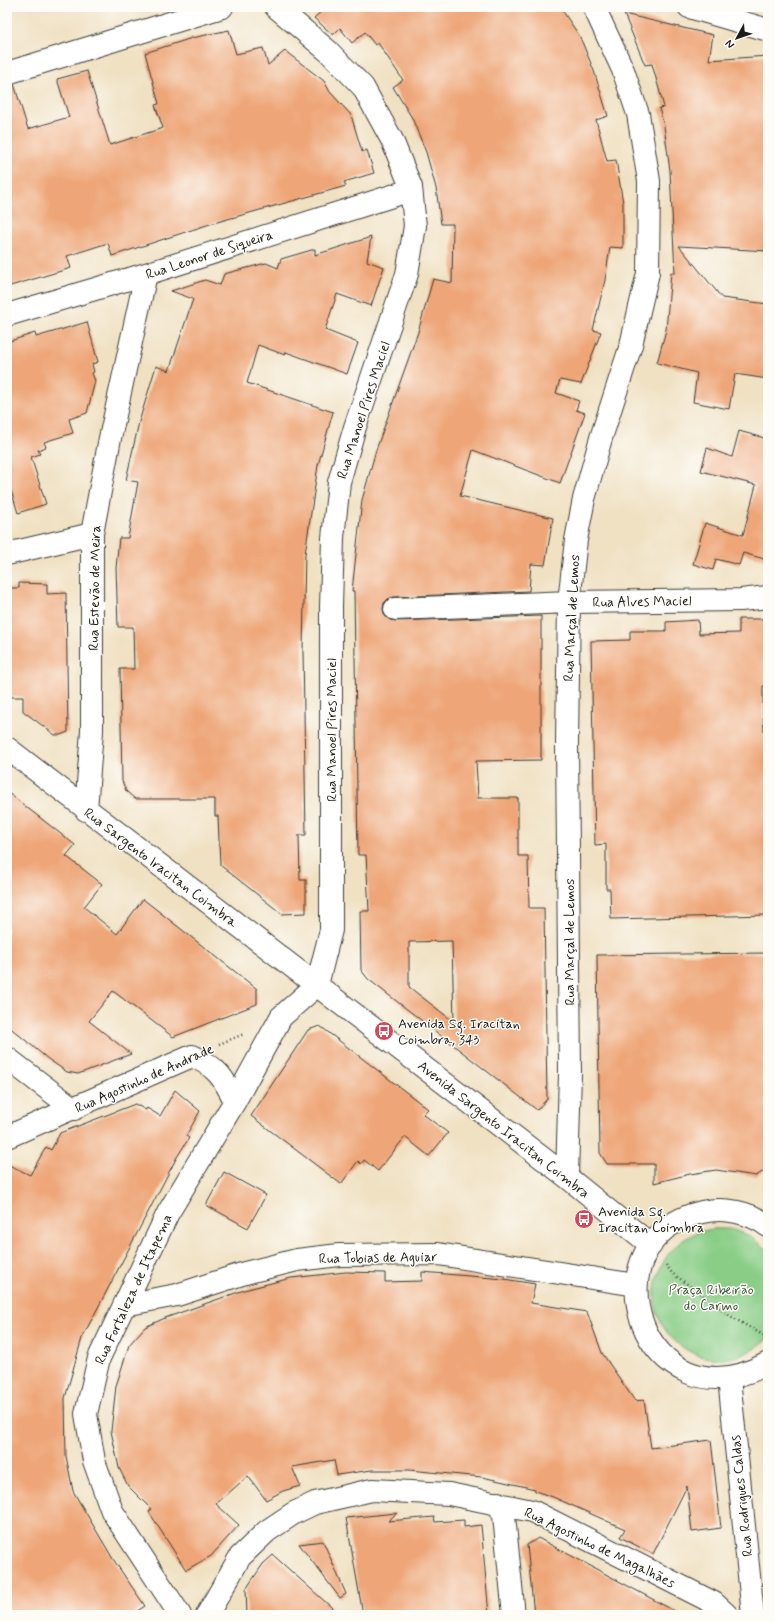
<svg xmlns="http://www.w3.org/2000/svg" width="775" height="1622" font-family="Mynerve,sans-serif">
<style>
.green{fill:#89cd86;stroke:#527451}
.building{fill:#eea678;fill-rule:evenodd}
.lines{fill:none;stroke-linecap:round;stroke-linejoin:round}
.minor-casing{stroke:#3c3a35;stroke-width:24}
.path{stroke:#3c3a35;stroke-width:2.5;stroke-dasharray:1 3;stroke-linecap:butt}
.minor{stroke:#fff;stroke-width:22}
.labels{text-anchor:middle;stroke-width:3;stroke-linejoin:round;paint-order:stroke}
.street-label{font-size:14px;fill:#1c1c1c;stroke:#fdfcf7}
.poi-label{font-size:14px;fill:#1c1c1c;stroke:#fdfcf7;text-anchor:start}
.park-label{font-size:14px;fill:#425a41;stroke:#fdfcf7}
</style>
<rect width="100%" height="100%" fill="#fdfcf7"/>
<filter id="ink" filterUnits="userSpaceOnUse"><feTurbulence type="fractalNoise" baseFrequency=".025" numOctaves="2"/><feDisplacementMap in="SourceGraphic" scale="8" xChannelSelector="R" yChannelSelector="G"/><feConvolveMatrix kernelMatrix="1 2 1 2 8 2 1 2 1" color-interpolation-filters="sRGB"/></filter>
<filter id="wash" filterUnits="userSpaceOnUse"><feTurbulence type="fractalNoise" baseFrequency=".012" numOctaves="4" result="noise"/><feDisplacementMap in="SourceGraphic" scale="16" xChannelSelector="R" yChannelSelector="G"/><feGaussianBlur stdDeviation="0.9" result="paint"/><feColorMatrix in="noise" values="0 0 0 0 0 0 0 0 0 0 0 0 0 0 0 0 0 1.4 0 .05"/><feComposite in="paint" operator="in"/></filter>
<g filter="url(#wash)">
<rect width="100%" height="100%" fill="#f0e1c3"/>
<path class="green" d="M731,1229l19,7 18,14v88c-56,55 -142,-8 -104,-77 8,-15 25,-28 43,-31 8,-2 16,-1 24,-1z"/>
<g id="blocks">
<path class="building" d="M322,7h238l20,30 14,34 14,45 -12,4 11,41 9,-1 7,43v45l-13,-1 -5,33 -12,50 8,2 -20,52 -21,-4 -4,13 23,8 -3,9 9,3 -25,70 -87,-33 -13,46 93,22 -8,47 -14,-1 -2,27 -135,6 -6,2 -4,4 -1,6 2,7 5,4 6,1 145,-5v144l-65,1 2,37h40v58h10l1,52h15l3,191 -10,11 -169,-131 -7,-9 -1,-59h9l-3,-56h-8l-4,-264h-2l10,-91 14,-50 42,-118 15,-53 19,4 1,-59h-12l-5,-36 -10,-36 -14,-34 -19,-31 10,-7 -25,-37 -3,2 -10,-13 -13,11 -12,-15 -7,7 -19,-17 10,-9zM452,941l1,42 1,39 -45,-35v-45z
M624,14l89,21 -4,25 59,-4v195l-89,-5 43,52 46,6v75l-33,-5 -6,35 -36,-7 4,-29 -40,-10 9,-33 5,-57h4l-5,-102 -6,-45 -5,-18 5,-1 -12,-43 -7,1z
M229,30l7,24 27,-6 5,17 17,-14 39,30 6,11 21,23 11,37 5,-2 7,23 -30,9 2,4 -136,38 -98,32 -4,-13 -41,13 4,12 -64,19v-202l7,-1 14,45 41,-12 -12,-38 30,-8 23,74 53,-17 -8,-23 4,-1 -14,-51 47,-15z
M371,237l-4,24 17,6 -13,39 -34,-12 -12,36 33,13 -11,31 -61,-22 -1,3 -27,-10 -11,38 86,29 -15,53 -13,89 -2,95 3,186h-7l1,45h6v33l-24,1 -62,-49 -2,-49h-3v-17h-80l-9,-8 -4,-10 -2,-112h14l-1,-42h-15l-2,-59 3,-30h9l10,-56 -12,-2 13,-58 17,-56 13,5 24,-72 -22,-8 34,-11 15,5 4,-11 42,-11 12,5 3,-9 34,-10v6z
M87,322l11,40 -6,2 2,8 -2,1 3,8 -8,32 -18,6 4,14 -29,9 2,5 -8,3 2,4 -9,3 15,47 -28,9 -11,-36v-135l28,-9 1,4z
M739,431l29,8v121l-25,-7 -4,12 -23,-6 -3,11 -20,-6 12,-41 38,12 13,-50 -55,-14 6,-23 25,9z
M19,583l28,1v10l19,-1 2,139 -8,3h-5l-32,-24v-14h-16v-109h12z
M739,619h25l2,38h2v29h-5v25l1,20h4v184l-157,4 -1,-30h-4v-45l-11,1 -4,-204 39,-1v-9h36v-9l32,-2 1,14 40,-1z
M7,792l68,53 -9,11 36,28 -18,23 33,27 26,-35 114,90v15l-84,33 -60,-46 -24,30 42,33 -53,20 -11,-2 -19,-13 -41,-34z
M768,953l-1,216 -11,7 -40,-6 -26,4 -36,9v-19h-47l-7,-11 -3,-198z
M320,1026l108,83 -5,5 25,19 -19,23 -24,-19 -27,34 -14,-11 -3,4 -3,-3 -17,23 -90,-68 57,-86z
M175,1090l25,21 -14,25 3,2 -12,19 -95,181 -17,60 1,58 7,35 40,68 32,47 -14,9h-124v-451l23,11 16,-28 5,3 9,-17 75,-29 11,6 1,-2 13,8z
M224,1172l42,23 -18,33 -42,-23z
M346,1272l39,1v9l37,-1v-9l82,7 31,5 -4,19 56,9 15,41 33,48 9,-1 7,48 60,-8 10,88 -29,4 -5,-46 -34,68 -33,-17 5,-8 -72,-32 -18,-6v-2l-53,-12 -73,-7h-37l-35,5 -3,-15 -42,7 8,19 -17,5 -17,9 -18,-24 -32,28 23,21 -28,31 -25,14 -37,-58 2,-3 -23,-23 -9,-18 -8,-37 5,-45 13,-41 16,-18 20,-9 79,-28 47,-12z
M397,1513l-9,8 46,-4 1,5 29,-2v7l17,-2 8,90h-126l-17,-97z
M538,1538l90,48 54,29h-148l-7,-70z
M323,1541l23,53 -6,4 -41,-54z
M273,1555l67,60h-93l-1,-26 17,-25z"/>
</g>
</g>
<g filter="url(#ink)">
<use href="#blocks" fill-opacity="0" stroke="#3c3a35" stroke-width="1"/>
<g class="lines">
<defs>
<path id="minor" d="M276,7l52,44 35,36 29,53 19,47 4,39 -8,48 -52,153 -16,55 -6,56 -2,68v324l-14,55
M689,7l79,23
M7,73l215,-66
M7,315l139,-41 265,-84
M7,554l85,-20
M395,609l174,-7 172,-2 27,-3
M7,748l560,429 84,68
M86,810l6,-79v-197l18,-96 36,-164
M7,1058l67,51
M7,1137l185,-81c24,10 32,22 43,45
M567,1177l3,-104 -3,-330 2,-141 7,-62 8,-41 17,-61 30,-93 17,-72 1,-92 -11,-67 -15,-44 -29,-63
M768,1226c-18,-14 -44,-19 -66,-14 -122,28 -58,220 66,151
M124,1305l53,-10 68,-22 52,-13 42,-5 99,-1 198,31
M729,1378l24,237
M498,1503l6,13 10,99
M180,1615l-68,-104 -18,-50 -8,-47 13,-56 69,-145 67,-112 46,-84 36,-32
M207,1615l33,-58 27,-26 27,-18 21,-10 57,-13 77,4 83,17 182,92 13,12"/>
</defs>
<use href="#minor" class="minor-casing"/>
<path class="path" d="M219,1044l25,-10
M666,1265l6,8 58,43 38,22"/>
<use href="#minor" class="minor"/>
</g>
</g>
<defs>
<symbol id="bus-disc" viewBox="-11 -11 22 22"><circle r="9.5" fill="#d1495b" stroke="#fdfcf7"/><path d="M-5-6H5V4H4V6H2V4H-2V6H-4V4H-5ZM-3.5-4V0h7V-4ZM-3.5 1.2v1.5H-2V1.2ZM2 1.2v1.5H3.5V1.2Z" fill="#fff"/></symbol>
</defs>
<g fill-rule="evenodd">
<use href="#bus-disc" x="373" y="1020" width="22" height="22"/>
<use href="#bus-disc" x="573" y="1208" width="22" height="22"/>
</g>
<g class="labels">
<g class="street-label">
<text transform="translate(209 254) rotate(-18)" y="5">Rua Leonor de Siqueira</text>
<text transform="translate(363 410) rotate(-72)" y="5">Rua Manoel Pires Maciel</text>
<text transform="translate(94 588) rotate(-89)" y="5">Rua Estevão de Meira</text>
<text transform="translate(642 601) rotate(-1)" y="5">Rua Alves Maciel</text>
<text transform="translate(571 618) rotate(-87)" y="5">Rua Marçal de Lemos</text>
<text transform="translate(331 730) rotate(-90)" y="5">Rua Manoel Pires Maciel</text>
<text transform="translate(161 867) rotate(37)" y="5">Rua Sargento Iracitan Coimbra</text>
<text transform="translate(569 942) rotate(-90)" y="5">Rua Marçal de Lemos</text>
<text transform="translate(144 1078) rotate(-24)" y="5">Rua Agostinho de Andrade</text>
<text transform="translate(504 1129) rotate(38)" y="5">Avenida Sargento Iracitan Coimbra</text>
<text transform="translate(378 1257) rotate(-1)" y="5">Rua Tobias de Aguiar</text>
<text transform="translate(133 1289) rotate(-65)" y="5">Rua Fortaleza de Itapema</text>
<text transform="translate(741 1496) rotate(-96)" y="5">Rua Rodrigues Caldas</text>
<text transform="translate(600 1547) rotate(26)" y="5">Rua Agostinho de Magalhães</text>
</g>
<g class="poi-label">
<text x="398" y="1028">Avenida Sg. Iracitan<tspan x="398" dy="16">Coimbra, 343</tspan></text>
<text x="598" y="1216">Avenida Sg.<tspan x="598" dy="16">Iracitan Coimbra</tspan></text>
</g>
<g class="park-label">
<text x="711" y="1294">Praça Ribeirão<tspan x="711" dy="16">do Carmo</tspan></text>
</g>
</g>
<rect width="775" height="1622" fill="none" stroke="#fdfcf7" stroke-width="24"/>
<g transform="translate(737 38) rotate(230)" stroke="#fdfcf7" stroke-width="3" paint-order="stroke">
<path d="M0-3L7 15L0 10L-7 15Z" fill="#1c1c1c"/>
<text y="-6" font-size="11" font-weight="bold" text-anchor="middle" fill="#1c1c1c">N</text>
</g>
</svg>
